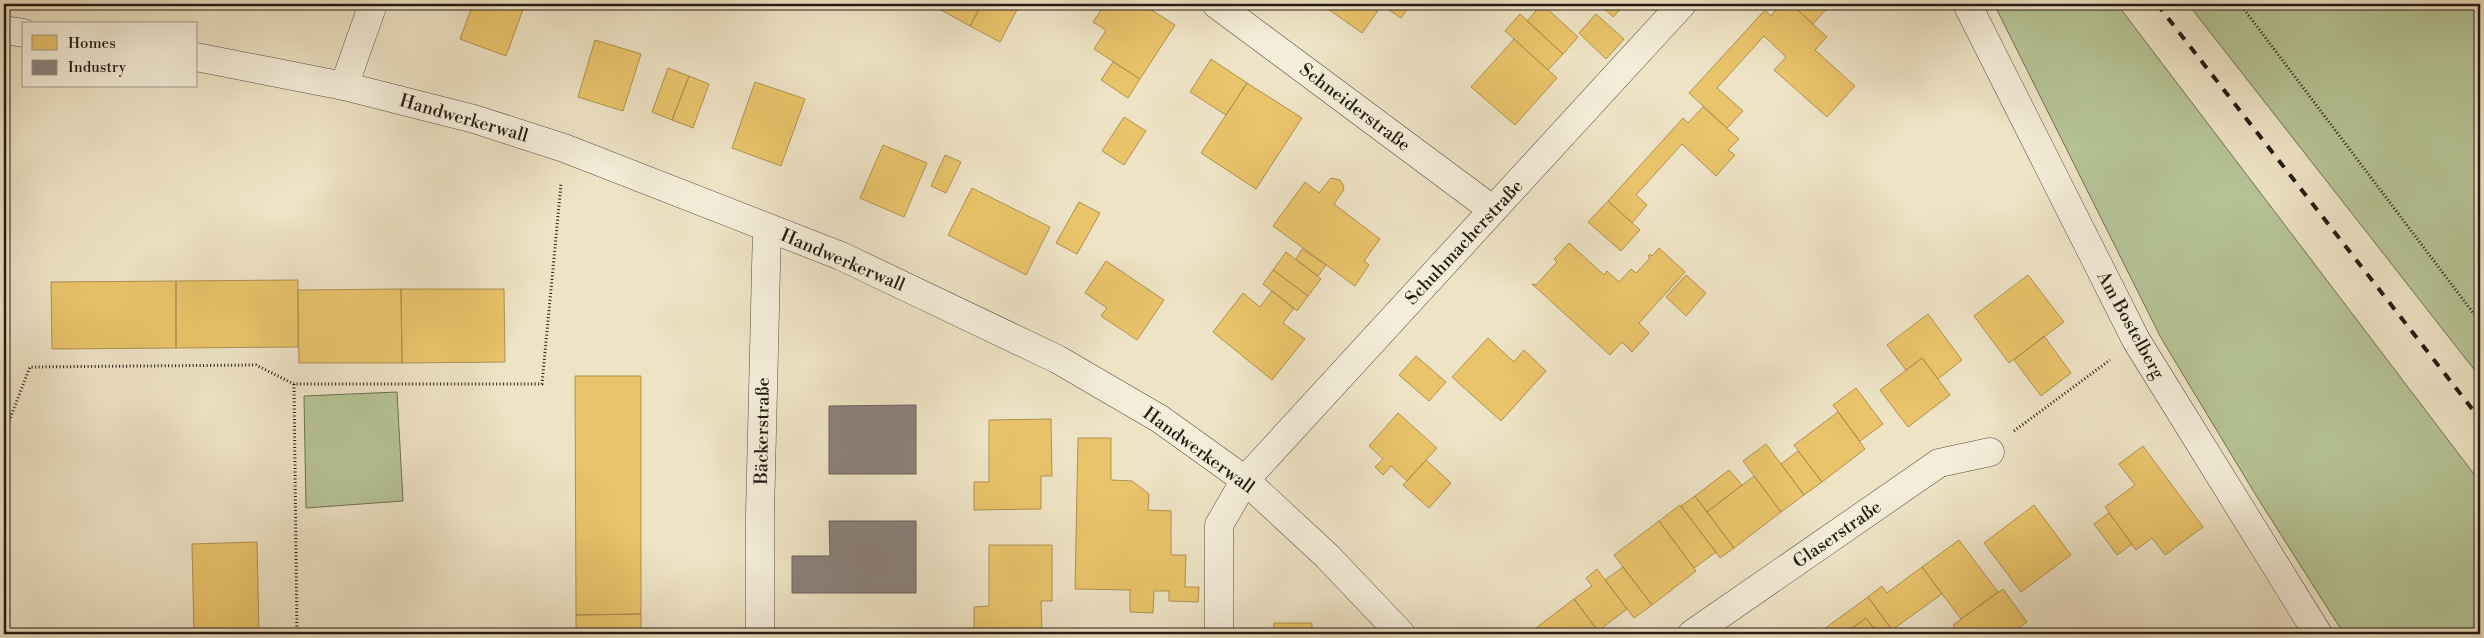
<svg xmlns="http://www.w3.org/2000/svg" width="2484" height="638" font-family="'Libre Bodoni',serif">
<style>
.green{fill:#b6c496;stroke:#6e6f55}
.homes{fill:#e9c46a;stroke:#ae9150}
.industry{fill:#8a817c;stroke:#6c625d}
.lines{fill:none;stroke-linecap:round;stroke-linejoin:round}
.minor-casing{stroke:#574c40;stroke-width:29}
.path{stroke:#251a14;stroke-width:3;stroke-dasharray:1 2.5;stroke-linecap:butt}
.minor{stroke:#f4edd9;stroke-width:28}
.rail{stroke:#251a14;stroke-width:4;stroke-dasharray:9 9;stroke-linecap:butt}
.labels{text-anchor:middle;stroke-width:5;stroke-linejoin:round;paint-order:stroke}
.street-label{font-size:18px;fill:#251a14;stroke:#f4edd9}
</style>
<rect width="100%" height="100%" fill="#eee3c5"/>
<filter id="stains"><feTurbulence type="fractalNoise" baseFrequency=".004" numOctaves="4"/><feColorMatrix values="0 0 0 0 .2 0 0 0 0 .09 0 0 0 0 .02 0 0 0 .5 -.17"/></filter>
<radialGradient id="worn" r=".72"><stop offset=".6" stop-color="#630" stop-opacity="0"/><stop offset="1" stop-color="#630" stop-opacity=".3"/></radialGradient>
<path class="green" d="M1994,4h123l363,478v152h-136l-87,-137 -96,-159z
M2188,4h292v373z
M397,392l6,109 -97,7 -2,-112z"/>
<path class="homes" d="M473,4h52l-19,52 -46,-17z
M930,4h52l-12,22z
M982,4h38l-20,38 -30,-16z
M1105,4h37l33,21 -35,54 -46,-30 12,-19 -13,-8z
M1321,4h90l-10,14 -19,-13 -20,28z
M1542,4l36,33 -15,17 -36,-33z
M1599,4h26l-12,13z
M1781,4h10l36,33 -12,13 40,36 -28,31 -53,-47 12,-13 -22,-21 -47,52 26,23 -16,17 -38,-35 76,-83 6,6z
M1791,4h35l3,2 -16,18z
M1520,14l43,40 -15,16 -43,-39z
M1596,14l28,25 -18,20 -27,-26z
M1514,39l43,39 -42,47 -44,-38z
M595,40l46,14 -18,57 -45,-14z
M1211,59l36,24 -21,32 -36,-23z
M1113,62l27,17 -12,19 -27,-18z
M668,68l21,8 -17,44 -20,-8z
M689,76l20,8 -16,44 -21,-8z
M755,82l50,17 -24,67 -49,-18z
M1247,83l55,35 -46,71 -55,-36z
M1703,107l36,32 -11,11 7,5 -19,21 -34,-32 -46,51 11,10 -15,18 -24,-22 75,-83 5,5z
M1124,117l22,14 -22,34 -22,-14z
M4,137h4l1,79h-5z
M883,145l44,18 -23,54 -44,-19z
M945,155l16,7 -15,31 -15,-7z
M1331,178l9,2 4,6 -1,5 -9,13 46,35 -16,22 5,4 -14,21 -82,-60 32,-44 14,11z
M972,188l78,39 -24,48 -78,-40z
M1608,201l32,29 -19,21 -33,-29z
M1079,202l21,11 -23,41 -21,-11z
M1569,243l35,32 3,-4 12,11 12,-13 5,4 14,-15 -2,-2 2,-2 2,2 7,-8 26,24 -46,51 10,10 -17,19 -10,-10 -12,13 -78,-71 4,1 21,-23 -3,-3z
M1302,249l24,16 -8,11 -22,-17z
M1286,252l35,27 -13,17 -35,-26z
M1106,261l58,39 -27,40 -36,-24 6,-8 -22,-15z
M1273,270l35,26 -11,15 -34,-27z
M1686,275l20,18 -20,23 -20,-19z
M2028,275l36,47 -55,41 -35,-47z
M298,280v67l-122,1v-67z
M176,281v67l-124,1 -1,-67z
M401,289h103l1,73 -103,1z
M401,289l1,74h-103l-1,-73z
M1272,291l22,17 -11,15 22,16 -33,41 -59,-48 30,-39 17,14z
M1928,314l34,46 -24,19 -16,-21 -16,12 -19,-25z
M2044,336l27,37 -30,23 -27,-36z
M1488,338l26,24 10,-12 22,21 -45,50 -49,-44z
M1416,356l30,26 -17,19 -30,-26z
M1922,358l28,37 -42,32 -28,-37z
M575,376h66v238l-65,1z
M1856,388l27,36 -23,17 -27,-36z
M1838,412l27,37 -43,33 -28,-37z
M1398,413l39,35 -30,33 -16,-15 -8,9 -8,-8 8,-8 -14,-13z
M1051,419l1,57h-11v33l-67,1v-28h15v-62z
M1078,438h33v42l21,1 17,13 -1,16 23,1v44h15l-1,32h14l-1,15 -29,-1v-10h-15l-1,22 -23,-1v-22l-55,-1z
M1766,444l38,51 -23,17 -38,-51z
M2143,446l60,81 -38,28 -13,-17 -16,12 -31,-43 30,-22 -16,-21z
M1798,451l24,31 -18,13 -23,-31z
M1426,460l25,23 -22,25 -26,-23z
M1729,470l13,15 -35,27 -12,-16z
M1754,476l27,36 -47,36 -27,-36z
M1695,496l39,52 -14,10 -39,-52z
M1680,505l36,47 -22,16 -35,-47z
M2034,505l37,50 -50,37 -37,-49z
M2109,513l23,31 -15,11 -23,-31z
M1659,521l37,50 -44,34 -38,-50z
M1959,540l39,52 -37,27 -39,-52z
M257,542l2,92h-65l-2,-90z
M989,545h63v56h-11l1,33h-68v-27l15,-1z
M1623,567l29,38 -18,13 -29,-38z
M1922,567l20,27 -50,36 -24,-33 14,-11 5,7z
M1597,569l30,40 -29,22 -24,-32 18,-13 -6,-8z
M2003,589l24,33 -17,12h-50l-7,-9z
M1868,597l27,37h-17l-12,-16 -22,16h-27z
M1574,599l26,35h-72z
M641,614v20h-65v-19z
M1866,618l12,16h-34z
M1274,623h38v11h-38z"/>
<path class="industry" d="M916,405v69h-87v-68z
M829,521h87v72h-124v-37h38z"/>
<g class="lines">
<defs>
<path id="minor" d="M1216,4l277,206
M1967,4l169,336 182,294
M4,30l20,3
M196,57l148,29 130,33 90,29 277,108 216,103 103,60 85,61 82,76 74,78
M344,86l29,-82
M760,634v-120l7,-287
M1219,634v-109l26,-45 437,-476
M1692,634l247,-171 51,-11"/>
</defs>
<use href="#minor" class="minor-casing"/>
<path class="path" d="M2240,4l240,318
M294,384l3,250
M2014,431l96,-71
M4,434l26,-67 226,-2 38,19h248l19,-200"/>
<use href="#minor" class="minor"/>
<path class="rail" d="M2157,4l323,415"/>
</g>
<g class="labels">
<g class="street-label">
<text transform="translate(1355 107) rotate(37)" y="6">Schneiderstraße</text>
<text transform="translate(464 118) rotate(16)" y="6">Handwerkerwall</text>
<text transform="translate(1464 242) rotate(-47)" y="6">Schuhmacherstraße</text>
<text transform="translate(843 260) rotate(23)" y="6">Handwerkerwall</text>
<text transform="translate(2131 325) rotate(61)" y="6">Am Bostelberg</text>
<text transform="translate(762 431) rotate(-89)" y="6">Bäckerstraße</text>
<text transform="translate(1199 450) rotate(36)" y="6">Handwerkerwall</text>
<text transform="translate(1837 534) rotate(-35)" y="6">Glaserstraße</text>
</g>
</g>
<rect width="2484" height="638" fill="none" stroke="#eee3c5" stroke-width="20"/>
<rect x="5" y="5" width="2474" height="628" fill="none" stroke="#251a14" stroke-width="2.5"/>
<rect x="10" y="10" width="2464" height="618" fill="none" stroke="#251a14"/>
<rect x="22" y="22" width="175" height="65" fill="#f4edd9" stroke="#a1998a"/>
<rect x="32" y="35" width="25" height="15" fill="#e9c46a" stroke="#a1998a"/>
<text x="68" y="48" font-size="15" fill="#251a14">Homes</text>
<rect x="32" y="60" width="25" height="15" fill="#8a817c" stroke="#a1998a"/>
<text x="68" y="72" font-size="15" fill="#251a14">Industry</text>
<rect width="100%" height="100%" filter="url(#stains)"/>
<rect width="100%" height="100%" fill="url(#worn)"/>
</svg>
